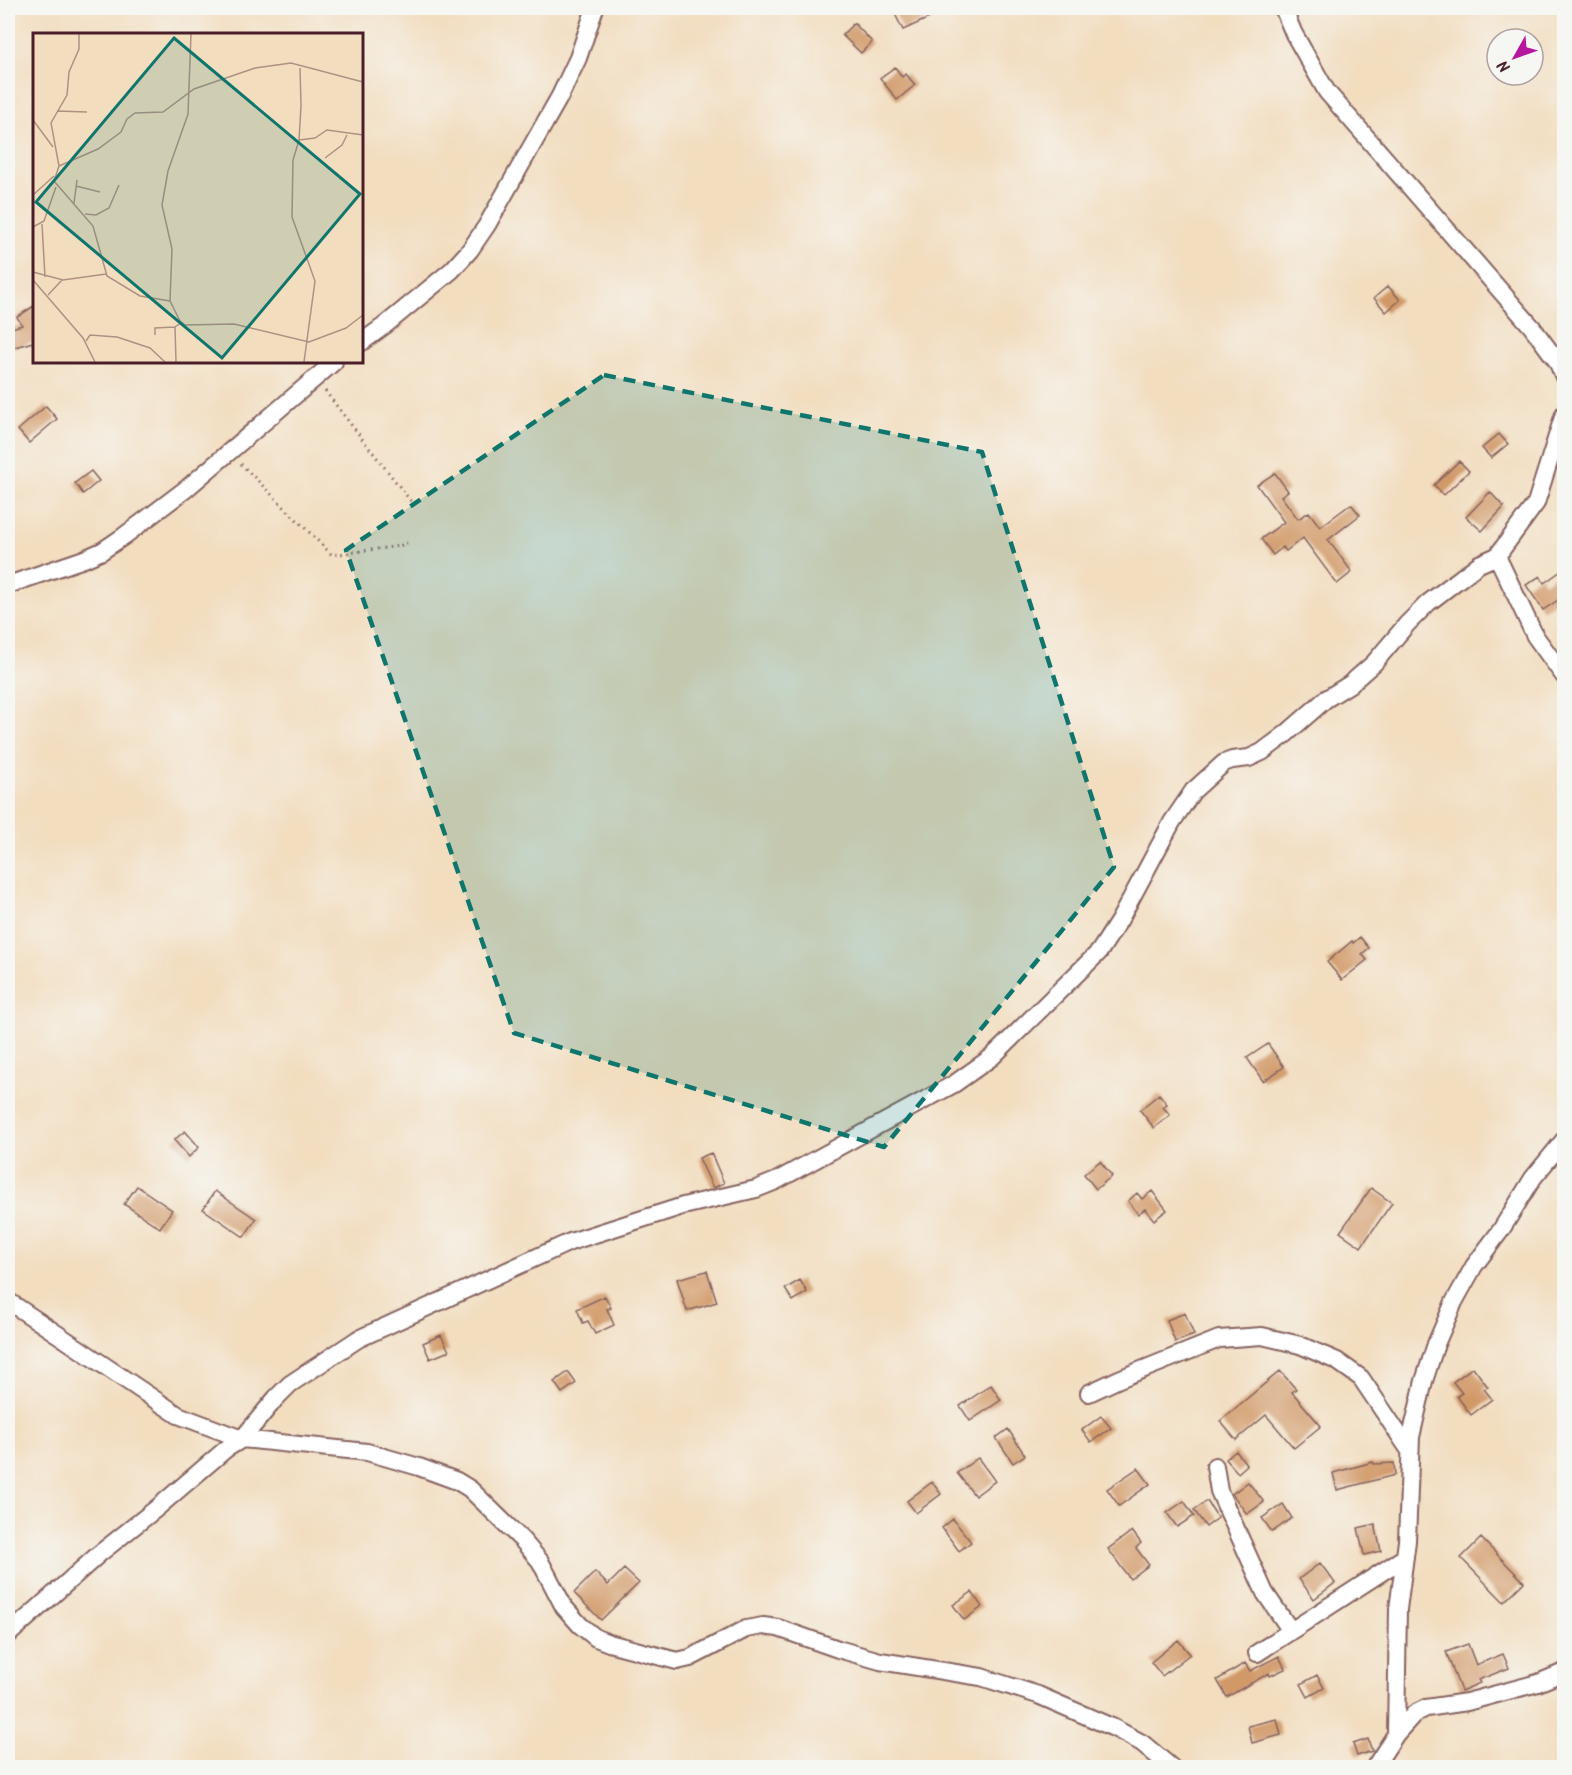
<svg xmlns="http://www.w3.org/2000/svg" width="1572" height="1775" font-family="Kalam,sans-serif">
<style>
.building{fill:#d19967}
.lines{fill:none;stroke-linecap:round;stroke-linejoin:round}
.minor-casing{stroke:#85625f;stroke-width:20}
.path{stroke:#85625f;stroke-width:3;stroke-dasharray:1.5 4.5;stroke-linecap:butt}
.minor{stroke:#fff;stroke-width:16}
.marked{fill:#0f766e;fill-opacity:0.2;stroke:#0f766e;stroke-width:4.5;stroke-dasharray:12 8;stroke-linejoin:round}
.inset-road{fill:none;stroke:#af9184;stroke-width:1.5}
.view{fill:#0f766e;fill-opacity:0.15;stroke:#0f766e;stroke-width:3}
.inset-edge{fill:none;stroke:#4a1f2b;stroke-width:3}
</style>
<rect width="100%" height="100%" fill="#f6f6f2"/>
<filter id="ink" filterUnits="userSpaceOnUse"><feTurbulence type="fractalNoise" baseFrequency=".0167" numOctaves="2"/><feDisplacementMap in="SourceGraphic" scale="12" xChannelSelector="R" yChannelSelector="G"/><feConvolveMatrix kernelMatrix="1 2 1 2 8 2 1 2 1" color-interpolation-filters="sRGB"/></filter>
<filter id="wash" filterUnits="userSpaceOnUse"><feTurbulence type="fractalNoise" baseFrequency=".008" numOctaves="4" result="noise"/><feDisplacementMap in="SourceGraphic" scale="24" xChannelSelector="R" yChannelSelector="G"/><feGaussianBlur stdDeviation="1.35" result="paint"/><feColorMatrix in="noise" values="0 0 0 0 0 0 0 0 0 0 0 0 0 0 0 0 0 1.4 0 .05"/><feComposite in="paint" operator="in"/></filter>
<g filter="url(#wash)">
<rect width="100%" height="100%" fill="#f2ddbf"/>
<g id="blocks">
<path class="building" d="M892,8h59l-48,22z
M854,23l18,19 -11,11 -19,-18z
M895,67l7,10 4,-3 9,11 -18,15 -17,-22z
M1388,286l12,14 -14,12 -12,-14z
M34,306v39l-1,-3 -25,7v-20l14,-4 -5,-8z
M46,406l11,13 -28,24 -11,-13z
M1499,434l9,10 -17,14 -9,-10z
M1459,461l10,10 -25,24 -10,-10z
M91,471l8,10 -16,13 -8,-11z
M1275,473l13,18 -7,5 17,23 11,-7 11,15 31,-23 9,11 -32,25 24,32 -15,12 -34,-46 -17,13 -3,-4 -10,8 -12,-16 23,-17 -27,-37z
M1490,492l14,15 -22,24 -16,-14z
M1564,569v27l-21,14 -17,-25 14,-9 4,7z
M1360,937l9,11 -7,6 5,6 -25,20 -15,-18 25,-21 1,2z
M1268,1044l16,23 -21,14 -16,-23z
M1159,1094l8,10 -4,3 7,8 -16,13 -14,-18z
M185,1131l14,16 -10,10 -15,-17z
M711,1153l13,30 -11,5 -14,-30z
M1100,1161l12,15 -16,13 -12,-15z
M137,1186l35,24 -12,18 -36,-24z
M1371,1188l21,15 -31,44 -21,-15z
M215,1191l41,28 -12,18 -41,-28z
M1152,1191l15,19 -13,10 -9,-11 -7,5 -10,-13 9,-8 5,6z
M707,1271l10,31 -30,9 -10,-32z
M800,1280l7,12 -14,9 -8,-12z
M605,1296l6,12 -4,1 7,16 -19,9 -7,-13 -5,2 -6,-14z
M1185,1313l9,22 -19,7 -8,-22z
M441,1335l8,16 -19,8 -7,-16z
M1473,1367l15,20 -4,2 8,10 -21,16 -14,-19 5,-3 -9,-11z
M1280,1371l16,18 -4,3 29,34 -27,22 -28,-33 -30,25 -16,-19z
M568,1372l8,11 -14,10 -8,-11z
M991,1385l10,15 -31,21 -10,-15z
M1101,1416l10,12 -20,14 -9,-12z
M1008,1429l17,26 -12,8 -17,-25z
M1236,1451l11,14 -9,8 -12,-14z
M978,1458l17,23 -20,15 -18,-23z
M1373,1462l1,2 20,-1 1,12 -58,15 -4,-17z
M1138,1468l12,16 -31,22 -12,-17z
M932,1482l9,12 -25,19 -9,-12z
M1248,1482l16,20 -17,12 -15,-20z
M1184,1501l10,15 -17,11 -10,-14z
M1207,1501l11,17 -12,9 -12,-17z
M1283,1504l9,14 -20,14 -10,-14z
M953,1519l18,23 -12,9 -17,-23z
M1375,1524l6,27 -17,4 -6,-27z
M1132,1531l9,12 -5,5 13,17 -19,14 -22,-30z
M1481,1538l43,44 -20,20 -43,-44z
M1320,1563l15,20 -21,16 -15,-20z
M624,1569l15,14 -38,37 -27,-27 21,-21 13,13z
M972,1592l10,15 -18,13 -11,-15z
M1178,1640l12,14 -28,22 -11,-14z
M1468,1644l8,21 27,-11 6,14 -31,12 2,3 -19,8 -15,-39z
M1279,1656l6,13 -15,7 -1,-3 -42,24 -10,-17 28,-17 5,8z
M1317,1675l7,13 -16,9 -7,-13z
M1277,1719l4,16 -29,8 -4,-17z
M1368,1739l4,12 -15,5 -4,-12z"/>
</g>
</g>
<g filter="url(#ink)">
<use href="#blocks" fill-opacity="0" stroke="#85625f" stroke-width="1.5"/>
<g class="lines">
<defs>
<path id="minor" d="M1283,8l11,26 33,58 205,235 25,34 7,16
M362,342l22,-16 68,-56 18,-20 17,-25 73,-129 18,-38 17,-50
M1564,414l-28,89 -39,53 38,80 29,40
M8,585l76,-26 18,-8 22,-15 62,-47 148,-127
M8,1301l170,114 64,24 125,13 52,15 38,14 13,8 52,51 18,21 24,46 16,18 16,13 13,5 68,18 13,-3 56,-29 17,-3 15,2 60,21 42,12 101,16 57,18 76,33 28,15 30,25
M1089,1393l30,-14 100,-40 43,-3 38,9 37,16 24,17 49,73
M1215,1466l4,25 46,102 26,38
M8,1635l91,-81 58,-46 69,-59 16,-10 34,-41 14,-14 68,-45 212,-97 113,-36 73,-17 20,-8 178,-97 38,-27 107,-105 20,-31 53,-99 21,-31 31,-28 8,-3 17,-2 13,-6 24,-18 40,-35 24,-15 24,-21 33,-39 21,-21 51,-39 18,-8
M1257,1653l148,-96
M1396,1734l18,-20 12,-6 41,-6 71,-19 26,-11
M1374,1768l22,-34 2,-125 9,-68 4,-104 13,-56 12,-37 18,-42 20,-36 27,-36 32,-52 31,-38"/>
</defs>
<use href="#minor" class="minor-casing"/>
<path class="path" d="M325,391l88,113
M241,464l91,91 67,-9 8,-3"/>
<use href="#minor" class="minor"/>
</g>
</g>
<path class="marked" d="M604,375l378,77 132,415 -230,280 -370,-114 -168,-483z"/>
<g transform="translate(33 33)">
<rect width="330" height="330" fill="#f2ddbf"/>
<path class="inset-road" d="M46,1v15l-10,23 -2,23 -16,28 8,43 -5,15 39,45 14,50 33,20 30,5 10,20 5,4 49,-1 75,18 37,-14 17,-13M267,35l1,38 -2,34 -6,20 -1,57 23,64 -11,81M24,78l30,1M0,87l20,27M266,107l16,-2 12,-8 36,5M292,125l17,-13 5,-10M26,133l39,-17 23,-17 6,-13 8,-6 28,-1 31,-23 61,-21 36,-5 72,19M43,153l24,6M0,162l21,-19M41,170l3,-23M52,181l11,1 13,-7 10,-23M9,191l3,53M0,194l11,-6 12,-34M0,239l30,8 43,-6M0,247l50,58 12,24M15,262l14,-15M137,268l2,-52 -10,-44 6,-34 20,-57 3,-80M122,302v-7l20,-1M53,308l4,-6 27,2 33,11 15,14M143,329l-1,-35 6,-4"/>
<path class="view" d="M141,5l186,156 -138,164 -186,-156z"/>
<rect width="330" height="330" class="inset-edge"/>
</g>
<rect width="1572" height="1775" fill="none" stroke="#f6f6f2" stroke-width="30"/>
<g transform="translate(1515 57) rotate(230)"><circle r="28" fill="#f6f6f2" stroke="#b1a0a2" stroke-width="1.5"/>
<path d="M0-4.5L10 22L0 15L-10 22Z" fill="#b5179e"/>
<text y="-9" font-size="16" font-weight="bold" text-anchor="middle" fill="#4a1f2b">N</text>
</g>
</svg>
